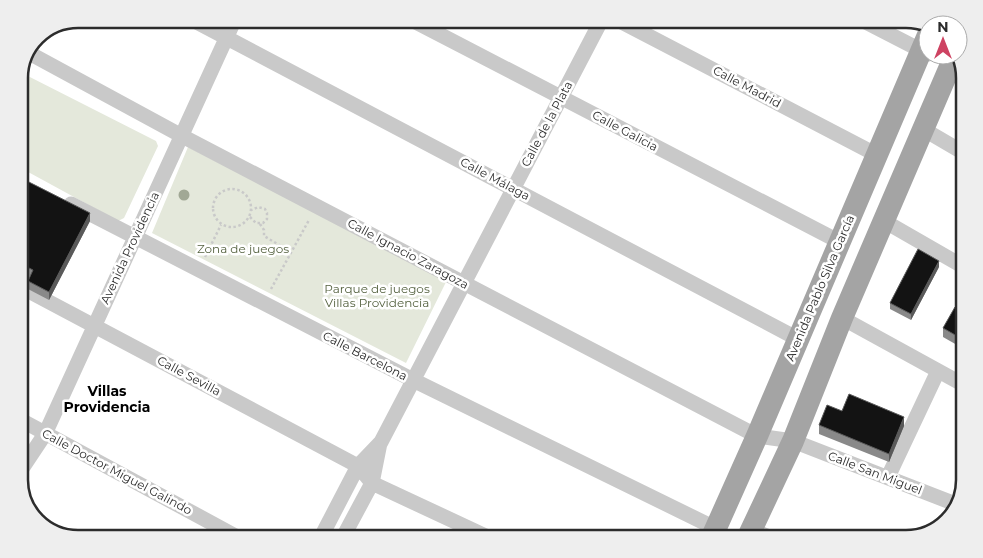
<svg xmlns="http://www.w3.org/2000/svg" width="983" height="558" font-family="Montserrat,sans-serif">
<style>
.green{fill:#e4e8db}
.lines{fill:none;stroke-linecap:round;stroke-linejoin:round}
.path{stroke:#c9c9c9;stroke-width:2.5;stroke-dasharray:2.5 2.5;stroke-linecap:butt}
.street{stroke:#c9c9c9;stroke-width:15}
.primary{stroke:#a4a4a4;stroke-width:22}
.tree{fill:#a1a895}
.wall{fill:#898989}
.shaded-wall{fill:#5a5a5a}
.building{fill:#131313;stroke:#5a5a5a}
.labels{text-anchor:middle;stroke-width:5;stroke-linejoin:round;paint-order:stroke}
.street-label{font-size:12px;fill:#2c2c2c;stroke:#fff}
.park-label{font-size:12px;fill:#54613f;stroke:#fff}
.neighbourhood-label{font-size:14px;font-weight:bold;fill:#000;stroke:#fff}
.rim{fill:none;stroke:#2c2c2c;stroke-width:2.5}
</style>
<rect width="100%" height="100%" fill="#fff"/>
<path class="green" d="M20,72l136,69 2,5 -34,72 -6,3 -99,-54v-93z
M188,147l259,133 -41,83 -254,-130z"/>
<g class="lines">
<path class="path" d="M213 208a19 19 0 1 1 38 0a19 19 0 1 1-38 0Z
M250,217l6,6h7l4,-4v-6l-2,-4 -7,-2 -6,3
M260,224l4,6v6l27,16
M205,257l16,-32
M271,289l38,-69"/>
<path class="street" d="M191,19l607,320
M410,19l430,223
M616,19l261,136
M860,19l68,35
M29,53l153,83 575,300 36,5 165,64
M923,129l41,24
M71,204l342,176 302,148
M884,221l80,46
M19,286l339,180 14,17 120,56
M842,318l122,67
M19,419l222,120
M19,473l26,-39 190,-415
M888,477l50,-106
M752,530l22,9
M320,539l38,-73 23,-24 221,-423
M342,539l30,-56 8,-40"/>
<path class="primary" d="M711,539l46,-103 171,-401
M747,539l46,-98 49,-123 113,-263"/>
</g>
<circle class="tree" cx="184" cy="195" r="5.5"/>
<path class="wall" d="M19,177l71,44 -41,79 -21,-11v-8l2,-4 -11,-5z
M939,267l-28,53 -21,-11v-6z
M964,312v37l-21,-12v-9z
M842,411l62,15 -15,36 -70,-28v-9z"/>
<path class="shaded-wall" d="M90,213v8l-41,79v-8z
M939,261v6l-28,53v-6z
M904,417v9l-15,36v-8z"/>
<path class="building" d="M19,177l71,36 -41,79 -21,-11 5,-11 -14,-7z
M918,249l21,12 -28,53 -21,-11z
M955,307l9,5v28l-21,-12z
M849,394l55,23 -15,37 -70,-29 8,-20 15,6z"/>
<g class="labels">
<g class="street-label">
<text transform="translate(747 87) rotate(28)" y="4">Calle Madrid</text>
<text transform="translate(547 124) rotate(-62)" y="4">Calle de la Plata</text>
<text transform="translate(625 131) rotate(28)" y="4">Calle Galicia</text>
<text transform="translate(495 179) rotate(28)" y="4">Calle Málaga</text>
<text transform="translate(130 248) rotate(-65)" y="4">Avenida Providencia</text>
<text transform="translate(408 254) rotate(28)" y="4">Calle Ignacio Zaragoza</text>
<text transform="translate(820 288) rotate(-67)" y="4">Avenida Pablo Silva García</text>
<text transform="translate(365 356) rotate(27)" y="4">Calle Barcelona</text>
<text transform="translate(189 376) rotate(28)" y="4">Calle Sevilla</text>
<text transform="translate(117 472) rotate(28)" y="4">Calle Doctor Miguel Galindo</text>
<text transform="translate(875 473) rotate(21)" y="4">Calle San Miguel</text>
</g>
<g class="park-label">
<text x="243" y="253">Zona de juegos</text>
<text x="377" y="293">Parque de juegos<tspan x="377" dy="14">Villas Providencia</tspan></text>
</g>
<g class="neighbourhood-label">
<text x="107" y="396">Villas<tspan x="107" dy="16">Providencia</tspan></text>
</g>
</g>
<path d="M0 0H983V558H0ZM78 28H906A50 50 0 0 1 956 78V480A50 50 0 0 1 906 530H78A50 50 0 0 1 28 480V78A50 50 0 0 1 78 28Z" fill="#eee" fill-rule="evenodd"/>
<path class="rim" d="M78 28H906A50 50 0 0 1 956 78V480A50 50 0 0 1 906 530H78A50 50 0 0 1 28 480V78A50 50 0 0 1 78 28Z"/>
<g transform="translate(943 40)"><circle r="24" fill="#ffffff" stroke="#ababab"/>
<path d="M0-4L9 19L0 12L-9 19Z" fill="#ce4362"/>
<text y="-8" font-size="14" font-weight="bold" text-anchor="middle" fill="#2c2c2c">N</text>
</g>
</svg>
